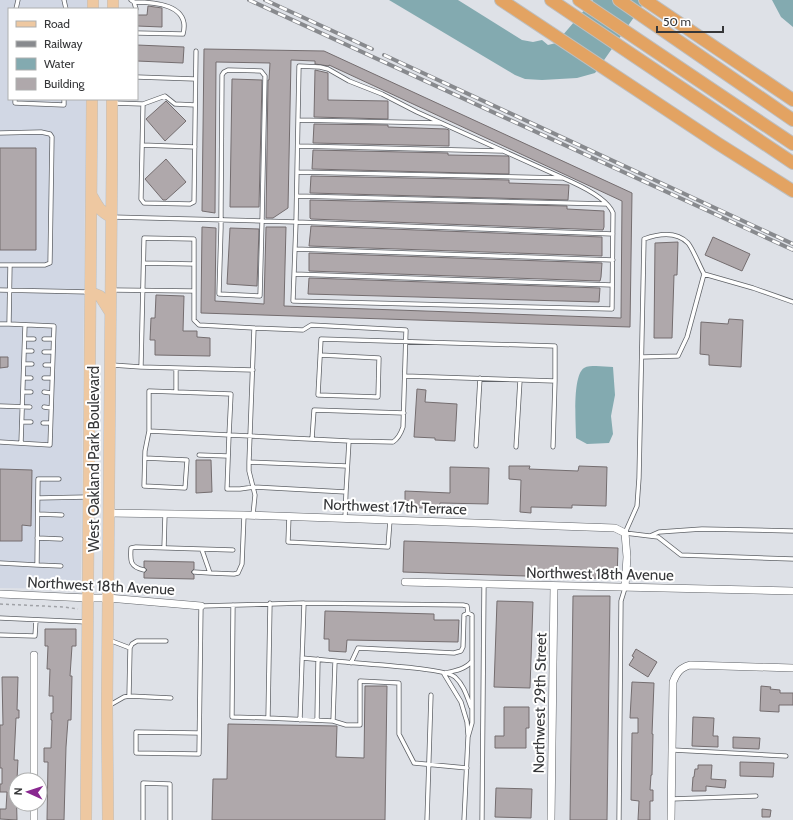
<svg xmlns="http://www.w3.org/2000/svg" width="793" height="820" font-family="Cabin,sans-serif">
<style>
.built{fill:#d1d7e4}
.water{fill:#83aab0}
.building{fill:#afa8ab;stroke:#746d6f}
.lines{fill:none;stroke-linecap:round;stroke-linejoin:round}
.lane-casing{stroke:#5f6267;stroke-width:5}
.street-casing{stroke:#5f6267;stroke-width:8}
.primary-casing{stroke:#bebfbf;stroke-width:12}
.highway-casing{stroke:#bebfbf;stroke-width:14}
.path{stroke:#a0a2a7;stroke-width:1.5;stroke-dasharray:3 3;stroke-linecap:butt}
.lane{stroke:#fff;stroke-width:3.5}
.street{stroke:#fff;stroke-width:7}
.primary{stroke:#eec8a1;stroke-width:11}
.highway{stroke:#e3a362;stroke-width:12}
.rail-casing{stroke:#888a8e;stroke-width:4}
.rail{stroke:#fff;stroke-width:2.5;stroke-dasharray:8;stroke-linecap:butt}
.labels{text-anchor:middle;stroke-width:4;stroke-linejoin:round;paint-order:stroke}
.street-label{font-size:15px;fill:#353638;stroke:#fff}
</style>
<rect width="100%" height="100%" fill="#dee1e7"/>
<path class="built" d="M0,0h87v9h-78v90h77l-5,490 -81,-1z"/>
<path class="water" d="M389,0h69l64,40 11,2 9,-2 6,5 8,-2 37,-43h53l-51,73 -18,5 -35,2 -17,-1 -10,-4z
M772,0h21v27l-12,-10z
M596,366l17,1 2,28 -4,21 2,18 -4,9 -22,1 -11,-6c0,-14 -4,-62 8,-70 3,-2 8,-2 12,-2z"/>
<path class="building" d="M148,6l14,2v19l-25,-1v-11h10z
M137,45l47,2 -1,16 -46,-2z
M204,49l120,2 308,142 -2,134 -429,-14 1,-86 14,1 -1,73 49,3 2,-77h20l-2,79 337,12 1,-117 -293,-136v1l-14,-2v-3l-24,-1 -3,148 -15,10h-7l2,-138h1l1,-17 -54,-1 -1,151 -13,-2z
M315,70l13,3v27l60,1v18l-74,-2z
M232,79l30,1 -3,127h-29z
M166,101l20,20 -21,20 -19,-22z
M314,124l74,1v2l58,2 3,1v16l-136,-3z
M0,148h36v102h-36z
M313,150l135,3v2l60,1 1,1v17l-197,-5z
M166,159l20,23 -20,18h-3l-18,-21z
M311,176l198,4v3l60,2 -1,15 -258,-7z
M310,200l257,6v3l37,2v16l-1,3 -292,-11 -1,-1z
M311,226l291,11v19l-293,-10z
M230,228l29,1 -2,57 -30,-2z
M713,237l37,17 -8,17 -37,-16z
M678,242l-1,33h-3l-2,63h-18l1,-95z
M309,253l293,10 -1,14 -1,4 -291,-10z
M309,278l291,10 -1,14 -291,-8z
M156,295l28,1 -1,35h14v6l13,1v18l-55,-1v-15h-5l1,-22h4z
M729,319l14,1 -2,47 -32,-2v-10l-9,-1 1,-32 27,2z
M0,357h8v10l-8,1z
M417,389l9,1 -1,12 32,2 -2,37 -20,-1v-2l-21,-1z
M196,460h15l1,32 -16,1z
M509,466h21l-1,3 49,2 1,-5 28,1 -1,39 -34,-1v3l-41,-1v6l-11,-1 1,-32 -12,-1z
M450,467l39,1 -1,36 -48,-1 -1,6 -34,-2v-16l45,2z
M0,469l32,1 -1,56 -9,-1v16h-22z
M404,541l214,7 -1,31 -214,-7z
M144,561l50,1v7l-3,3 3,3v4l-50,-1v-5l3,-3 -3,-3z
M573,596h37l-3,224h-37z
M497,601l36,1 -3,86 -36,-1z
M325,611l109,3v6h25l-1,22 -111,-2 -1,12 -17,-1v-12h-5z
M45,629h31v17h-4l-2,30h2l-1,44h-3l-2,27 -2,73h-17l1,-58h-4v-14h7l1,-28h-1v-7h2v-17h-4l1,-27h-3l1,-23h-3z
M636,649l21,13 -9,15 -19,-12 5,-8 -2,-1z
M2,677h16l-1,33h2v8h-3l-2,42h4l-1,20h-1l1,40 -17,-1v-10h6l1,-17h-7v-8h2v-16h-2v-43h3z
M632,682l22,1 -2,51h1l-1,41h-1l-1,15h3v11h-3v19h-12l1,-19 -8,-1 1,-67h6v-15h-8z
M365,686h22l-2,134h-173l1,-41h14l1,-55 109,2 -1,31 28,1z
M761,686l10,1 -1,2 10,1v3h13v12h-14v7l-19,-1z
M504,707h25v21h-3v20h-31v-12h9z
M693,717l21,1 -1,18h5v11l-26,-1z
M733,737l27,1 -1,11 -26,-1z
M740,762l34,1 -1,14 -33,-1z
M698,765h14l-1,14 15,1 -1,8 -19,-2v5h-14l1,-14h1l1,-8h3z
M496,788l36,1 -1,29 -36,-1z
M762,809l9,1 -1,7h-8z"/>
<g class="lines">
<defs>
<path id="lane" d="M64,0l2,9
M131,0l3,2 2,7
M134,2c19,0 57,2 49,32l-46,-1
M16,9l2,-9
M137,77l58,2
M15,99v4l49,2v-6
M113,103l30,1 -2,95 3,4 46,1 4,-2 2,-151
M143,104l22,-8 10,8 20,1
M298,120l142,3
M0,133l41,-1 9,2 2,3 -2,126 -5,2h-45
M142,145l53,2
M298,146l203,5
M297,172l265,6
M297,196l310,8
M112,217l150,4 3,-145 -4,-5 -33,-1 -4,2 -2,3 -1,136v17l-2,66 41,2 2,-75 34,1 -3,79 319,8 1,-96c-5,-13 -28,-25 -41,-31l-155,-70 -35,-18 -33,-13 -21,-12 -8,-2 -21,-1 -3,156 317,12
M295,249l318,11
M144,263l50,1
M294,274l318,11
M704,274l49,14 40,14
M0,290l89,2
M113,290l81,1
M0,324h9l1,-59
M254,328l49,2 8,-5 95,5 -3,97c-2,6 -4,11 -10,15l-44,-1
M25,339h9
M44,339h9
M25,351h7
M44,352h9
M320,355l59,3 -1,39 -60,-2 3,-56 234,7v35l-150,-5
M642,357l36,-1 9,-19 17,-63c-4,-7 -11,-25 -16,-31 -12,-12 -30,-9 -44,-4l-5,239 -2,28 -12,27 33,4 23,18 112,4
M24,364h8
M45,365h7
M112,365l29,2 3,-129 50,1v81l5,5 55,3 -5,134v9l6,24 -2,20
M141,367l112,3
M24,378h7
M44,378h8
M23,392h8
M44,392l7,1
M176,392v-24
M0,406l30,1
M44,407l7,1
M22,422h9
M43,423h7
M312,439l2,-29 90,3
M0,442l50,3 4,-119 -45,-2
M21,443l4,-118
M476,446l4,-68
M516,447l4,-67
M553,447l2,-66
M199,455l29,1
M145,458l42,2 -2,28 -41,-2 1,-35 4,-20v-40l82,3 -2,41 -80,-4
M249,462l98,4
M59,479h-21l-1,86 24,1
M38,498l49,-1
M38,514l24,1
M289,516l-1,26 100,5 2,-27
M345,518l1,-26 -92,-5 -14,2h-13l2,-54 120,6 -3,51
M650,536l9,-4 43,-3 91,2
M37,538l24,1
M164,548l1,-34
M202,550l8,23 24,1 4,-1 4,-9 2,-49
M0,563l37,2
M144,570c-14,-3 -14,-9 -13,-22l5,-1 97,3
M194,572l16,1
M304,603l159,2 4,1 1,7
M233,605l-1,112 36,1 2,-115
M0,618l87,4
M0,635l35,1 1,-16
M109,640l21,8 -1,48
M130,648l2,-4 5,-3h29
M335,661c21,3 108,6 120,16 9,8 12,20 16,30
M351,663l7,-15 96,5 7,-2 2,-4 1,-32 4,-2 4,2v108l-4,14 -4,83
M445,673c10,-2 21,-4 27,-12
M444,674l17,28 6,20 1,13
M110,705l14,-8 5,-1 42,2
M268,718l65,3 2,-60 -33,-3
M317,720l1,-61
M333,721l13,4h14v-44l39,2v51l15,29 53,5
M199,733l-63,-1v21l63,1 2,-148 103,-3 -4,117
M673,750l113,6
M671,799l85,-3
M143,820v-37l27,1v36
M427,820l4,-125
M482,820l2,-236
M619,820l2,-219 4,-13"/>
<path id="street" d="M108,513l136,2 371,13 10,5 2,24 -2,30
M405,582l388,9
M0,594l88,4h20l93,8
M34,655v125
M34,804v16
M551,820l3,-234
M671,820l2,-138c4,-10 7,-14 17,-17l103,3"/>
<path id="primary" d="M93,9v-9
M113,9v-9
M92,196c6,11 8,15 19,21
M90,292l10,4 10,16
M86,820l6,-721
M108,820l-1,-114 5,-548v-59"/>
<path id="highway" d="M501,0l216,143 76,48
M551,0l242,163
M579,0l214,144
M619,0l174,120
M645,0l148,100"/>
</defs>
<use href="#lane" class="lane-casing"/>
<use href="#street" class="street-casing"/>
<use href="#primary" class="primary-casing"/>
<use href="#highway" class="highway-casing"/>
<path class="path" d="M0,604l64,3 14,2"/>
<use href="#lane" class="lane"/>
<use href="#street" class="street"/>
<use href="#primary" class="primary"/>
<use href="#highway" class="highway"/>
<defs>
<path id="rail" d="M249,0l544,250
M265,0l107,49
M384,55l409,189"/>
</defs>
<use href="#rail" class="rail-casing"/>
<use href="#rail" class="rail"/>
</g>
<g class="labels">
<g class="street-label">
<text transform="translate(94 459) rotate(-90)" y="5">West Oakland Park Boulevard</text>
<text transform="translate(395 507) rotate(2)" y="5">Northwest 17th Terrace</text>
<text transform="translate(600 574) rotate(1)" y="5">Northwest 18th Avenue</text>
<text transform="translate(101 586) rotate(3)" y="5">Northwest 18th Avenue</text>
<text transform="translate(540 703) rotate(-89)" y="5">Northwest 29th Street</text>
</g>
</g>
<rect x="8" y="8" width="130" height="92" fill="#ffffff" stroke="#aeafaf"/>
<rect x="16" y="21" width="20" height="6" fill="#eec8a1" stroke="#aeafaf"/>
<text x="44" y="28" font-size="12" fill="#353638">Road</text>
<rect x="16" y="41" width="20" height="6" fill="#888a8e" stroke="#aeafaf"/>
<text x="44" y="48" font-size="12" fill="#353638">Railway</text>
<rect x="16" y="58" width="20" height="12" fill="#83aab0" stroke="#aeafaf"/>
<text x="44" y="68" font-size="12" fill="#353638">Water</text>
<rect x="16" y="78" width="20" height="12" fill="#afa8ab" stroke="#aeafaf"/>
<text x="44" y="88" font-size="12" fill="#353638">Building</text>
<g transform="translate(28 792) rotate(273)"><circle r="19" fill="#ffffff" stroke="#aeafaf"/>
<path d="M0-3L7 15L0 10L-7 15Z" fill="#892790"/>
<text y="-6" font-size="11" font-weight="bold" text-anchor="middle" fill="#353638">N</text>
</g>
<path d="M657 26v6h66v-6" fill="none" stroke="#353638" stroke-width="2"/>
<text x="663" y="26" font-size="12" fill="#353638" stroke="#ffffff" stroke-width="3" paint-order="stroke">50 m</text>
</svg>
